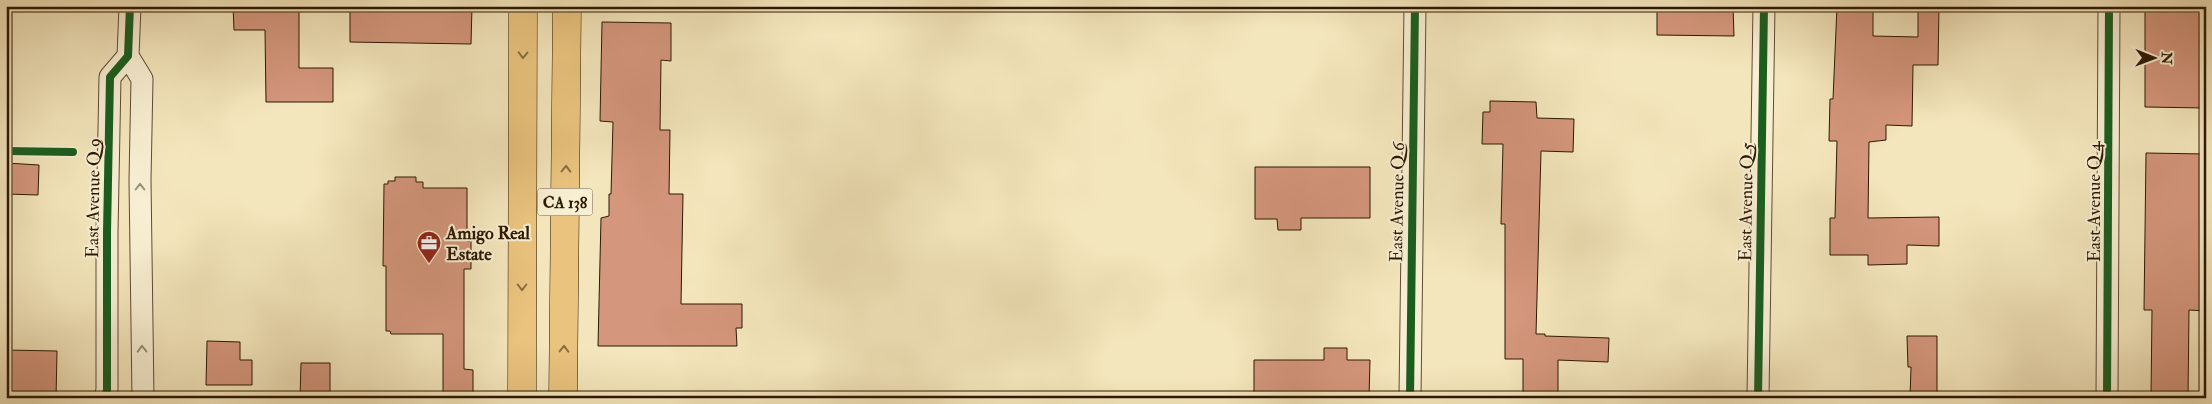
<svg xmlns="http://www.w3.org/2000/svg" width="2212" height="404" font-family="'IM FELL Double Pica',serif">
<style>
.building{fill:#d4967c;stroke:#2c1800}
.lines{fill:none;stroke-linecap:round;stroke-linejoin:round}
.minor-casing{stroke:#5e4c2f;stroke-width:23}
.trunk-casing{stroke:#2c1800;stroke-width:29}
.minor{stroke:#f8efd3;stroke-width:21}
.trunk{stroke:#eac37e;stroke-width:28}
.cycleway-casing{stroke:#f8efd3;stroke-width:11}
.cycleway{stroke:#1b5e20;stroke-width:8}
.oneway{stroke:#8b6e3f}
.oneway2{stroke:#9c8e74}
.labels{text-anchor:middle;stroke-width:4;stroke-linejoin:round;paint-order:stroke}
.shield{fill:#f8efd3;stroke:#69583f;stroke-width:1}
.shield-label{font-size:16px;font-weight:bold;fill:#2c1800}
.street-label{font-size:18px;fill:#2c1800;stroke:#f8efd3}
.poi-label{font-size:18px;font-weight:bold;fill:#2c1800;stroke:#f8efd3;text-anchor:start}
</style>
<rect width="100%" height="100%" fill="#f4e6bc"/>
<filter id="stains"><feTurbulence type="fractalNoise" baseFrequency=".004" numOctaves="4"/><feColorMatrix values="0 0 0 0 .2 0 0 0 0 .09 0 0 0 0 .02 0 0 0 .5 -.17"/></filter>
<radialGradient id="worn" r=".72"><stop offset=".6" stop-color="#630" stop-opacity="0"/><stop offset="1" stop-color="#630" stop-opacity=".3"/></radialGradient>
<path class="building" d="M233,6h66v62h34v34h-67l-1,-72h-31z
M350,6h122l-1,38 -121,-2z
M1657,6h76l1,30 -77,-1z
M1837,6h36v30l45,1v-31h21l-1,59h-25l-1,61 -26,-1v15l-17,2 -1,76 71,-1v29l-32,-1v19l-39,1v-10h-38v-37h5l2,-77h-8l1,-42h3z
M2145,6h61v102l-61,-1z
M602,22l69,1v38l-10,-1 -1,70h10l-1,64h14l-2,110h61v24h-6l1,18h-139l3,-128 8,-2v-22h2l2,-72 -13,-1z
M1490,101l46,1 1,16 37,1 -1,33 -32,-1 -5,183h9v2l64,2 -1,24 -50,-2v38h-35v-39h-18v-135h-4l2,-80h-21l1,-32h7z
M2146,153l60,1v157l-17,-1 -1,88h-37l1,-88h-8z
M6,163l33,2 -1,30 -32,-1z
M1255,167h115v51h-69v12h-23l-1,-11h-22z
M395,177h21v5h7v6h44v53h4v28h-7v100l9,1v28h-30v-64h-52l-1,-3h-4v-65h-3l1,-82h4v-3h7z
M1907,336h30v62h-27l1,-31h-3z
M207,341l33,1v18h12v25h-46z
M1324,348h23v12h23l-1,38h-115v-38h70z
M6,350l51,1 -1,47h-50z
M301,363h29v35h-30z"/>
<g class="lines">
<defs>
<path id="minor" d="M128,56l14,23 -2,101 3,218
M105,398l2,-8v-158l3,-155 18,-21 2,-50
M1410,398l5,-392
M1758,398l6,-392
M2107,398l2,-392"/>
<path id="trunk" d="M522,398l1,-392
M563,398l4,-392"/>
</defs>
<use href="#minor" class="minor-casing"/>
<use href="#trunk" class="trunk-casing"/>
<use href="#minor" class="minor"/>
<use href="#trunk" class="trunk"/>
<defs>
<path id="cycleway" d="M6,151l67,1
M105,398l2,-8v-158l3,-155 18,-21 2,-50
M1410,398l5,-392
M1758,398l6,-392
M2107,398l2,-392"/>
</defs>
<use href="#cycleway" class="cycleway-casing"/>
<use href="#cycleway" class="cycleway"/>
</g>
<defs><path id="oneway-chevron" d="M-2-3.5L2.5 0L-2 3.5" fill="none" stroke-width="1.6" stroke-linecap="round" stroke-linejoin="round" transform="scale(1.25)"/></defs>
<g class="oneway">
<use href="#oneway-chevron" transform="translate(523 55) rotate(91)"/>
<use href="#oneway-chevron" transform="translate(566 169) rotate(-89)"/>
<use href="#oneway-chevron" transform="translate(522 287) rotate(90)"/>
<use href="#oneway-chevron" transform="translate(564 349) rotate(-89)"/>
</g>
<g class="oneway2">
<use href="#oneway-chevron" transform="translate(140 187) rotate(-90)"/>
<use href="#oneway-chevron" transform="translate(142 349) rotate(-91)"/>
</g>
<defs>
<symbol id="office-pin" viewBox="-11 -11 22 30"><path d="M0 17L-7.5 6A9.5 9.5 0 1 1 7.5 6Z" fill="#8f2418" stroke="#f8efd3"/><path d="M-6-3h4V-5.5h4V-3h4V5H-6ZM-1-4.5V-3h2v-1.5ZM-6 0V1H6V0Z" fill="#fff"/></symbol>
</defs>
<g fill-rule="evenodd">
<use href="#office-pin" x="415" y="229" width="28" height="38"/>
</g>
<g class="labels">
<rect class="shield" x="537.5" y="188.5" width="55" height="27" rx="4"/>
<g class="shield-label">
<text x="565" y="208">CA 138</text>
</g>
<g class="street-label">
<text transform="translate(93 198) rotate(-89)" y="6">East Avenue Q 9</text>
<text transform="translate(1397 202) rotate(-89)" y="6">East Avenue Q 6</text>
<text transform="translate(1746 202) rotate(-89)" y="6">East Avenue Q 5</text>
<text transform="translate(2094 202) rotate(-90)" y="6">East Avenue Q 4</text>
</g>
<g class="poi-label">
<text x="446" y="239">Amigo Real<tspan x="446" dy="21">Estate</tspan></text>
</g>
</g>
<rect width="2212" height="404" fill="none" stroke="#f4e6bc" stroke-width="25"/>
<rect x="8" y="8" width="2197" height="389" fill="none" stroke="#2c1800" stroke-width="2.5"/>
<rect x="12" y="12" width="2187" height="379" fill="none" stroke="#2c1800"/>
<g transform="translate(2154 58) rotate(91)" stroke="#f8efd3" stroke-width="4" paint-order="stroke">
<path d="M0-4L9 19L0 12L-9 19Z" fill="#2c1800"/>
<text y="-8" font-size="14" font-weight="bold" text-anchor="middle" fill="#2c1800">N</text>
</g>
<rect width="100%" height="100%" filter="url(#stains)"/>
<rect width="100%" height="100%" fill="url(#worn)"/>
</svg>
